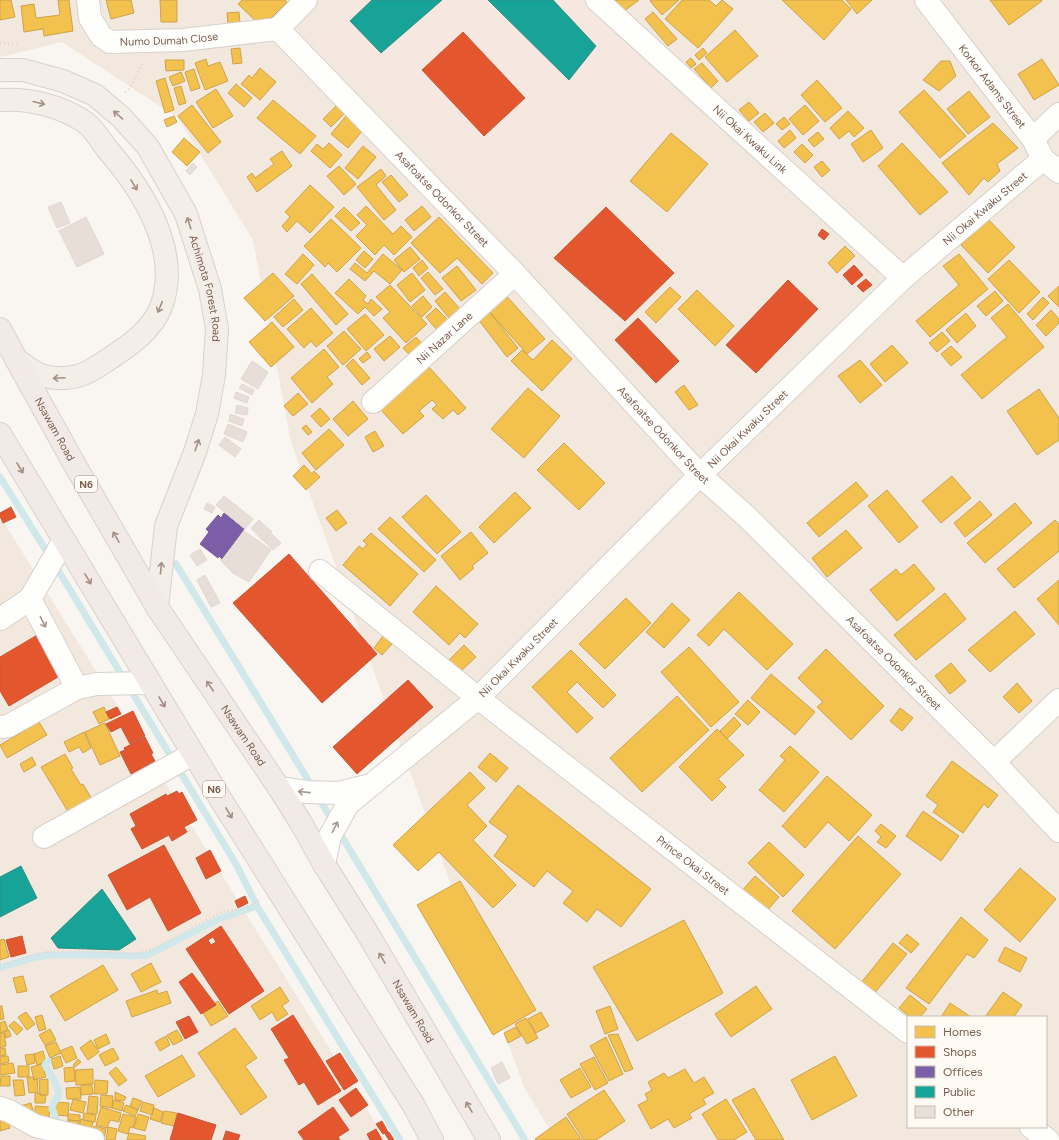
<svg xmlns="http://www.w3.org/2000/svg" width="1059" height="1140" font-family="Figtree,sans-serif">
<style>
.residential{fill:#f2e8de;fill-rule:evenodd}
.commercial{fill:#f6e8e1}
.homes{fill:#f2c14e;stroke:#cea34e}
.shops{fill:#e4572e;stroke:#c45837;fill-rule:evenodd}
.offices{fill:#7b5ea7;stroke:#7b5d8c}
.public{fill:#17a398;stroke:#358e82}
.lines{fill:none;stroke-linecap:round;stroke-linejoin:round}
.stream{stroke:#d0e8ea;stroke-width:7}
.building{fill:#e6ded7;stroke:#e2d8d2}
.minor-casing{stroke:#d7d1cb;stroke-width:24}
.major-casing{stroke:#dad1cc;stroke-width:24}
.highway-casing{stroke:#dad1cc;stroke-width:24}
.path{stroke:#dcd5d0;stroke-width:2.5;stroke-dasharray:1 3;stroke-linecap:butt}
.minor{stroke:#fefefd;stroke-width:22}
.major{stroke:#f3eee8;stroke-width:22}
.highway{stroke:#f2eae7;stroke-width:22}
.oneway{stroke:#a48f83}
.oneway2{stroke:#a48e83}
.oneway3{stroke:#a8958b}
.labels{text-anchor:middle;stroke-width:4;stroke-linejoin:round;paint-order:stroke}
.shield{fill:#fffaf3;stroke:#a28b7f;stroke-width:1}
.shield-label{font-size:10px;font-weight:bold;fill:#7a5c4d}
.street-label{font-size:11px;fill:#7a5c4d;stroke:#fffaf3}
</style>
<rect width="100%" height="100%" fill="#f9f5f0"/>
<path class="residential" d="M0,0h1059v1140h-503l-32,-53 -233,-645 -38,-202 -75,-122 -116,-76 -62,15zM908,1017h138v110h-138z
M0,516l386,624h-386z"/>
<path class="commercial" d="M356,0h222l116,108 -154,156 -224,-221z"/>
<path class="homes" d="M0,0h11l4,17 -15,3z
M58,0h11l4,31 -29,5 -1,-7 -19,3 -3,-26 13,-2 2,14 24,-3z
M106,0h25l3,13 -23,6z
M160,0h17v22h-16z
M242,0h43l2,2 -25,25 -24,-23z
M614,0h25l-16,12z
M651,0h28l-17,15 -12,-14z
M682,0h27l7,6 6,-6 11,9 -35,39 -33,-29z
M782,0h60l9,9 -27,31z
M846,0h26l-15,14z
M990,0h51l1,1 -33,24z
M239,12l1,11 -12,1 -1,-11z
M653,12l24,27 -9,7 -23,-27z
M735,30l23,26 -31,26 -22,-25z
M240,48l2,15 -9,1 -2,-15z
M703,48l4,5 -8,7 -4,-5z
M691,58l5,6 -5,4 -5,-6z
M206,59l2,7 12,-4 8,19 -23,9 -10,-27z
M1042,59l17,26 -25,15 -16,-26z
M165,60h19v10l-18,1z
M941,61h9l6,15 -17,15 -16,-11z
M702,63l16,18 -7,7 -17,-19z
M260,68l16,14 -16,18 -19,-16 8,-9 3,3z
M194,69l6,19 -9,3 -6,-19z
M181,72l4,9 -12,5 -4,-9z
M165,78l9,32 -9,3 -9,-32z
M817,80l25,28 -17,14 -24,-27z
M236,84l16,14 -8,9 -16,-14z
M181,86l5,17 -7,2 -5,-17z
M216,89l17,27 -20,12 -17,-26z
M924,90l42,46 -26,22 -41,-46z
M969,91l21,26 -22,17 -21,-25z
M273,100l43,36 -16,18 -43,-36z
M749,102l10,11 -10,8 -10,-11z
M192,105l29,37 -13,11 -30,-37z
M337,105l8,8 -14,14 -8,-8z
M805,105l14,16 -16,14 -14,-16z
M848,111l16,17 -10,9 -5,-6 -10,8 -9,-11z
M765,113l9,10 -11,9 -9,-10z
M174,116l3,6 -10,5 -3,-7z
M346,116l17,14 -15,18 -17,-14z
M784,117l6,7 -8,6 -6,-6z
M993,123l25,25 -21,16 3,7 -12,11 -4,-4 -15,17 -27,-32z
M790,130l6,8 -12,10 -6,-7z
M871,130l12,18 -20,14 -12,-18z
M818,132l6,7 -10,8 -6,-7z
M671,133l37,31 -41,48 -37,-31z
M184,138l16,14 -13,14 -15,-14z
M329,143l13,12 -12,13 -19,-17 6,-7 6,5z
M902,143l46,49 -28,23 -42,-49z
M802,144l11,11 -8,8 -11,-11z
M363,146l13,11 -18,22 -13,-11z
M282,151l10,15 -35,26 -10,-15 5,-4 3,5 19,-14 -4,-5z
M822,161l8,9 -8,7 -8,-10z
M339,166l17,18 -12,11 -17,-19z
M381,169l5,7 -10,9 20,25 -12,10 -27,-33z
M391,175l17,20 -9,7 -17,-20z
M310,185l24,22 -24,26 -13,-12 -10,11 -5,-6 8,-9 -5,-5z
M366,206l27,28 8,-8 11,11 -18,18 -10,-10 -9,10 -19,-19 11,-11 -10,-10z
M422,206l9,11 -17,14 -9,-11z
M344,207l16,16 -9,8 -16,-15z
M439,217l54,56 -11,11 -25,-26 -17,15 -29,-30z
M331,219l30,29 -24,24 -9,-9 -3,4 -21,-21z
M988,219l27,28 -27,26 -27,-28z
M845,246l10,10 -18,17 -9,-10z
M410,247l10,12 -16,13 -10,-12z
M364,251l9,8 -8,9 -9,-8z
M303,254l11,11 -17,19 -12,-10z
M383,254l19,16 -12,14 -16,-13 -9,10 -15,-12 5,-6 12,10z
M959,254l29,35 -58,48 -14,-16 43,-36 -16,-19z
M422,260l6,8 -9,8 -6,-8z
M1009,260l31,32 -21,21 -31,-34z
M457,266l19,24 -15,11 -19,-23z
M428,272l15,17 -8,6 -14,-17z
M273,273l21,23 -29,25 -21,-23z
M412,273l13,17 -15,12 -13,-17z
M312,274l36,40 -12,11 -35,-41z
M349,279l17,17 -3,4 5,4 3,-5 11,10 -8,7 -9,-9 -7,7 -23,-21z
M390,285l37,39 -21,19 -23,-25 7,-6 -14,-15z
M1059,286v21l-11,-11z
M670,287l11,10 -25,26 -11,-11z
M697,290l37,36 -19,20 -37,-37z
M995,291l8,10 -17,15 -9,-10z
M445,292l15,17 -11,9 -14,-17z
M503,292l42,47 -18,15 -41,-46z
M423,296l9,11 -10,10 -10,-11z
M1043,297l6,6 -16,17 -6,-6z
M294,299l9,11 -20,17 -9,-10z
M1008,304l36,43 -62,52 -21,-24 46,-38 -16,-19z
M484,305l34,43 -11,9 -33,-43z
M311,308l22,25 -17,14 -5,-6 -7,7 -17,-19z
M436,308l12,12 -11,10 -11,-13z
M1051,310l8,9v4l-13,13 -10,-11z
M966,313l10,13 -19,17 -11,-13z
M365,314l19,21 -18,16 -19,-22z
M272,322l22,25 -23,20 -22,-25z
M344,331l17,18 -18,16 -16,-19z
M942,332l8,9 -13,11 -8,-9z
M390,336l10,11 -16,14 -10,-12z
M416,337l11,12 -13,11 -11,-12z
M552,340l20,19 -30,32 -31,-30 11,-11 11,10z
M892,345l16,18 -23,19 -15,-18z
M951,346l11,11 -11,9 -10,-12z
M324,349l15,18 -12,10 6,7 -21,19 -21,-25z
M367,352l4,5 -8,6 -4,-4z
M353,359l17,19 -8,7 -16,-19z
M860,360l22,25 -22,18 -22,-27z
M428,366l38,42 -8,7 -5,-5 -10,9 -11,-10 5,-4 -5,-5 -13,11 5,5 -21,18 -23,-25z
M684,385l14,20 -9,5 -14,-18z
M528,388l32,28 -36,42 -33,-29z
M1039,389l20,29v22l-22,15 -30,-44z
M298,393l10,11 -15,12 -9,-10z
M353,401l15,18 -20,17 -15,-17z
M320,408l10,11 -9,8 -10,-11z
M306,425l6,7 -4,3 -6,-7z
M329,429l15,16 -28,25 -14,-17z
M375,431l9,15 -11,6 -8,-15z
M564,443l41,40 -26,27 -42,-40z
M304,465l8,9 2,-3 6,6 -14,13 -13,-14z
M952,476l19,22 -30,25 -19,-22z
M856,482l12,14 -49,41 -12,-14z
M887,490l31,37 -19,16 -31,-37z
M515,492l16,16 -37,35 -15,-16z
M426,495l35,37 -24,22 -35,-37z
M980,501l12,14 -27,22 -11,-14z
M1015,503l17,20 -47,40 -18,-20z
M337,510l10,13 -11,8 -10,-13z
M390,517l46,43 -12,12 -46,-43z
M1055,520l4,4v27l-45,37 -17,-19z
M846,530l16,18 -35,29 -15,-19z
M471,532l17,21 -16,13 2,2 -14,12 -19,-24z
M371,533l47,41 -28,32 -47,-41 16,-19 4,3 4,-5 -4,-3z
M914,564l21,25 -38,32 -27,-31 26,-21 5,6z
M1059,580v45l-22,-26z
M436,586l42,38 -13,14 -5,-5 -11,12 -36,-33z
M739,592l54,52 -26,26 -43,-41 -15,17 -12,-11z
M945,593l21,26 -50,41 -22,-25z
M626,598l25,25 -46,46 -26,-25z
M672,603l18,17 -26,28 -18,-16z
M1015,611l20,23 -45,38 -22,-22z
M383,636l9,8 -10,11 -8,-7z
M464,645l12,12 -15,14 -12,-11z
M689,647l50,55 -28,25 -50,-55z
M826,649l58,57 -33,34 -34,-33 6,-5 -25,-24z
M571,650l45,45 -13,13 -26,-26 -10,10 26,26 -16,15 -45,-46z
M951,663l15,18 -16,13 -15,-18z
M771,674l44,38 -20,23 -44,-37z
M1017,683l15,18 -13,12 -16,-16z
M677,696l32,34 -67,62 -32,-34z
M748,700l12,12 -12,13 -13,-11z
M104,707l5,12 -10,5 -6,-12z
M900,708l13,10 -11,13 -12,-10z
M734,717l7,8 -14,14 -7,-8z
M39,722l8,13 -40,23 -7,-13z
M105,723l15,33 -20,9 -15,-33z
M717,729l27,26 -26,24 8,8 -14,14 -33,-34z
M84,732l7,16 -8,5 -4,-6 -10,5 -5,-10z
M790,746l29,26 -35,40 -25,-22 26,-30 -5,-4z
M490,753l18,15 -12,14 -18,-15z
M65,754l8,14 -2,1 10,16 2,-1 10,17 -23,14 -29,-48z
M32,757l4,8 -12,7 -4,-8z
M952,761l46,34 -10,13 -4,-4 -21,29 -30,-21 5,-7 -12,-9z
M470,772l15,16 -18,17 20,21 -14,14 43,45 -23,23 -54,-56 -21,19 -25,-26z
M827,776l45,39 -23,26 -21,-19 -23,26 -23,-22z
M518,785l133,104 -30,38 -24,-18 -10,13 -24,-19 10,-12 -26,-20 -13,16 -40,-31 14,-20 -19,-14z
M923,811l36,25 -18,25 -35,-25z
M881,824l15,12 -10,12 -9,-6 4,-5 -6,-6z
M858,836l43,38 -66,75 -43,-38z
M769,842l35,33 -21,22 -35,-34z
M1020,868l36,31 -36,43 -36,-32z
M755,876l24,21 -14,16 -24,-21z
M460,881l76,129 -43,25 -76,-130z
M961,917l27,23 -14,18 -7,-4 -38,50 -23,-16z
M684,920l39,73 -86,48 -44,-74z
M907,934l12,10 -8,9 -12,-10z
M4,939l5,18 -9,3v-20z
M893,943l14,11 -34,41 -13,-11z
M1005,947l22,11 -7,14 -22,-11z
M151,963l10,19 -20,10 -10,-18z
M103,965l15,25 -53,31 -15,-25z
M23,976l4,15 -10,2 -4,-15z
M756,986l16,23 -41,28 -16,-23z
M280,987l9,14 -7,5 6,8 -11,7 -5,-9 -12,8 -9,-14z
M157,990l1,4 9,-3 4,12 -39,14 -6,-16z
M1003,992l19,13 -8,12h-29z
M910,995l17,14 -7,8h-10l-11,-9z
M218,1001l10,15 -17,10 -8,-13 13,-8 -1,-2z
M950,1003l21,14h-30z
M0,1006h2l2,13 -4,1z
M610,1006l8,23 -13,5 -9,-23z
M26,1012l9,12 -8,6 -9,-13z
M541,1012l8,14 -13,7 -8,-14z
M42,1015l4,14 -7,2 -4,-14z
M526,1018l12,20 -11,6 -12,-20z
M5,1021l3,9 -8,3v-10z
M14,1021l9,8 -6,6 -8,-9z
M516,1027l5,9 -13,7 -4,-10z
M235,1028l22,30 -12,8 22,31 -26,18 -43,-62z
M50,1029l6,11 -11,5 -6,-10z
M9,1030l2,6 -5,2 -2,-6z
M177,1030l6,10 -10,5 -6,-10z
M0,1033h4l2,13 -6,2z
M106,1034l4,9 -12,6 -4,-9z
M618,1034l15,35 -8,3 -17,-37z
M166,1036l4,9 -10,6 -5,-9z
M606,1037l17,37 -14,7 -19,-35z
M91,1040l8,12 -11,8 -8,-12z
M56,1042l5,11 -11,5 -5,-12z
M72,1046l5,12 -11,5 -6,-12z
M5,1048l1,7 -6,1v-7z
M113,1048l6,11 -14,7 -6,-11z
M43,1051l3,11 -9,3 -3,-11z
M34,1054l1,9 -8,2 -2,-10z
M182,1055l13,21 -37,21 -13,-21z
M8,1056l1,6 -9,2v-7z
M60,1056l3,10 -9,3 -3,-10z
M835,1056l22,40 -45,24 -21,-40z
M594,1057l14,26 -13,7 -15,-26z
M78,1059l3,3 -6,5 -2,-2z
M13,1063l2,10 -15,2v-10z
M42,1064l4,13 -12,3 -3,-13z
M18,1066h11v11h-11z
M74,1067l1,14 -10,1 -1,-14z
M116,1067l11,13 -8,6 -10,-13z
M580,1068l11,19 -20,11 -11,-18z
M93,1069v15l-17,1 -1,-15z
M685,1069l9,14 10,-6 10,16 -11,6 3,5 -17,10 3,4 -18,10 -6,-9 -17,10 -13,-24 10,-5 -3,-6 7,-4 -4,-8 16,-9 4,5z
M1,1076h9v10h-10z
M27,1077h7v3l3,-1 1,13 -9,1z
M48,1079v16h-8l-1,-15z
M13,1080h10l2,15 -10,1z
M95,1080l13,1 -1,13h-13z
M81,1085h11l1,9 -12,1z
M80,1087l1,12h-14l-1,-11z
M754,1088l30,52h-28l-24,-40z
M604,1090l21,31 -29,19h-12l-17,-26z
M115,1092l11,5 -2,4 -9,-1z
M35,1093h5v2h6l-1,8h-10z
M101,1095l12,1 -1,12 -12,-2z
M89,1096l9,1 -1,17 -10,-1z
M133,1098l9,3 -4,9 -8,-4z
M73,1099l13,3 -3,11 -13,-3z
M726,1099l21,33 -13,8h-16l-16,-26z
M114,1100l10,3 -2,8 -10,-3z
M56,1102l13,1 -1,13 -13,-1z
M143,1102l11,3 -2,10 -12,-4z
M31,1103l3,11 -14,-8z
M126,1105l12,5 -3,6 -12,-5z
M35,1106l15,1 -1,12 -14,-1z
M101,1107l20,6 -2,9 -9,-2 -3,8 -11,-3z
M154,1108l9,4 -3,10 -10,-3z
M164,1111l13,2 -3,13 -13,-3z
M84,1113l12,2 -1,7 -12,-2z
M68,1114l12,1v6l-12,-1z
M123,1114l13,3 -3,11 -3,-1 -2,7 -10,-3z
M138,1114l11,3 -4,14 -11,-3z
M566,1117l16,23h-46l-1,-1z
M81,1119l12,3 -3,14 -13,-3z
M0,1120h8l2,8 -10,3z
M68,1120l11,1 -2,9 -10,-1z
M94,1126l12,3 -2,10 -12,-2z
M108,1127l9,2 -2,11h-9z
M129,1133l17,3 -1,4h-18z"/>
<path class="shops" d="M463,32l62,66 -41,38 -62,-66z
M606,207l68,66 -49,48 -71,-63z
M822,229l7,5 -5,6 -6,-5z
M854,265l9,10 -11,10 -9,-10z
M866,279l6,6 -9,7 -6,-6z
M788,280l30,29 -62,64 -30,-28z
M638,318l41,43 -23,22 -41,-43z
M11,507l5,10 -13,6 -3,-7v-3z
M289,554l88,100 -55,49 -89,-100z
M39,634l24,40 -54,32 -9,-15v-34z
M408,680l25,27 -76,67 -24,-27z
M117,707l4,7 -11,5 -4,-7z
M133,711l12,25 -15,8 -9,-17 -10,5 -5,-8z
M145,737l8,16 -2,1 4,7 -24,13 -11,-22 5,-2 -1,-2z
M177,791l2,3 3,-2 15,28 -13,7 3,5 -15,9 -3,-6 -27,14 -11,-20 5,-3 -6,-12 36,-20 1,2z
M164,845l37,68 -33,18 -18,-34 -23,13 -19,-35z
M210,850l11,21 -15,8 -10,-21z
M245,896l3,7 -10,5 -3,-7z
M221,926l43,65 -35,23 -43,-65zM213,937l3,5 -5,3 -3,-5z
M22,936l4,17 -15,4 -5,-17z
M192,973l24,32 -15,9 -22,-32z
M293,1015l48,76 -23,14 -14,-23 -5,3 -15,-25 5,-2 -18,-29z
M189,1016l9,16 -13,7 -9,-17z
M340,1053l18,28 -14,9 -18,-29z
M356,1088l12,17 -17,12 -12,-17z
M333,1107l16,23 -11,7 2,3h-36l-6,-8z
M178,1113l38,12 -5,15h-41z
M382,1121l6,11 -5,2 -7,-10z
M376,1129l6,11h-12l-3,-6z
M226,1131l14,4 -2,5h-15z
M389,1132l5,8h-5l-4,-6z"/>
<path class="offices" d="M224,513l20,16 -22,30 -3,-3 -1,2 -18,-14 9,-12 -3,-3 12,-14 3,3z"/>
<path class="public" d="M372,0h70l-61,53 -31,-32z
M488,0h65l43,46 -27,34z
M21,866l16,32 -37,19v-40z
M102,889l34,50 -17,11 -61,-2 -7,-10z"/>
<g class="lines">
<path class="stream" d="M0,477l52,83 184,304 21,42 143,234
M176,564l137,224
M318,797l207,343
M0,968l32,-10 16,-3h57l28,1 15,-1 71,-36 38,-13
M48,1061l-3,4c5,9 13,19 14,30l-6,9 -1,5c4,6 3,12 7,18"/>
</g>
<path class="building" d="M193,163l4,4 -7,8 -4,-4z
M61,202l9,21 -13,5 -9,-21z
M86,217l18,37 -27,13 -18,-36z
M252,361l16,11 -10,17 -17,-10z
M242,384l12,6 -2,5 -13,-7z
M236,392l13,5 -2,6 -13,-5z
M237,405l11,3 -1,7 -12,-2z
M230,414l14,5 -2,7 -13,-5z
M228,424l19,8 -4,10 -19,-8z
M225,437l16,12 -6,8 -16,-12z
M224,496l29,23 -8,10 -29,-24z
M207,503l8,4 -3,6 -8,-4z
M259,520l13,12 -9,9 -12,-13z
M244,531l27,19 -22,32 -16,-9 -12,-12z
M272,534l9,9 -8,7 -9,-9z
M200,549l7,11 -10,6 -7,-11z
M205,575l15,28 -9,4 -14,-27z
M502,1062l8,16 -12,6 -7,-16z"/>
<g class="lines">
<defs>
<g id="minor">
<path id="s1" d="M88,0l2,18 11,18 9,6 73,-2 95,-11"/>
<path id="s2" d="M597,0l306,278"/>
<path id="s3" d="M926,0l107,139 10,20 16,13"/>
<path id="s4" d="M278,29l237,245 185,201 47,42 247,245 65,69"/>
<path d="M278,29l28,-29"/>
<path d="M1033,139l26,-25"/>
<path id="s5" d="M373,402l142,-128"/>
<path d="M64,540l-34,59 47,89 20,-4 53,-1"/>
<path id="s6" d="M320,571l158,127 430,334"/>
<path d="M0,619l30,-20"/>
<path d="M0,727l8,-1 69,-38"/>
<path d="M994,762l65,-62"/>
<path d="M279,788l28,4 31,1 29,-7"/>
<path d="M44,837l149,-83"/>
<path id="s7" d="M324,864l6,-28 18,-32 130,-106 222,-223 203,-197 140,-119"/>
<path d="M0,1108l9,3 27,15 57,14"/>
<path d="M1031,1127l17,13"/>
</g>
<g id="major">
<path id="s8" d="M0,70h23l40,11 32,14 26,22 27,30 38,67 24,75 7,40 -3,46 -7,39 -12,38 -29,74 -9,81"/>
<path d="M0,100c29,-2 62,6 86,23 8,6 15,18 21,26 35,40 75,102 54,158 -10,25 -34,40 -55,54 -6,4 -12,8 -18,11 -13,7 -33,8 -47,3 -9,-3 -17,-10 -25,-16"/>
</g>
<g id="highway">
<path id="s9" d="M0,329l16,30 60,108 81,140 122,181 22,35 23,41 44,70 121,206"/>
<path d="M0,434l223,369 191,303 18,34"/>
</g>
</defs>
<use href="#minor" class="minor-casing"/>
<use href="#major" class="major-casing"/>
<use href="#highway" class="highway-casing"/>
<path class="path" d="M0,43l12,1 8,2
M125,92l5,-4 12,-24
M0,964h8l22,-8 17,-4 30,-1 59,3 20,-6 65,-36 18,-3 20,-8"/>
<use href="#minor" class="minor"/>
<use href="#major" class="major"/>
<use href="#highway" class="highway"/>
</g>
<defs><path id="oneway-shaft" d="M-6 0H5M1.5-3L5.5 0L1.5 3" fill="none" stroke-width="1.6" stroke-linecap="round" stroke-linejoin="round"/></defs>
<g class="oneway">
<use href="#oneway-shaft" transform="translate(39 103) rotate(14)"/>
<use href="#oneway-shaft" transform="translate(118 115) rotate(-139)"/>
<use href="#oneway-shaft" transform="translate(134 185) rotate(58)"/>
<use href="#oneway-shaft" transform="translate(189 223) rotate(-108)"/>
<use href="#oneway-shaft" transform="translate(160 307) rotate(112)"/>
<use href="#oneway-shaft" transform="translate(59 378) rotate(177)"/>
<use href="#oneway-shaft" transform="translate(197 445) rotate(-72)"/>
<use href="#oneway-shaft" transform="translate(161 568) rotate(-84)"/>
</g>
<g class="oneway2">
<use href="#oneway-shaft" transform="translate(20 468) rotate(59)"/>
<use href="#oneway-shaft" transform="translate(116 537) rotate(-120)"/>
<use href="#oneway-shaft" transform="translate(88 579) rotate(59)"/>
<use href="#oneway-shaft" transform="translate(210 686) rotate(-124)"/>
<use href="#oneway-shaft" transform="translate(162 702) rotate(59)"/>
<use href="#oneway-shaft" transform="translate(229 813) rotate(58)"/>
<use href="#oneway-shaft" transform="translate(382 958) rotate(-120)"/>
<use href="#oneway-shaft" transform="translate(469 1107) rotate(-121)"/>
</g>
<g class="oneway3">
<use href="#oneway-shaft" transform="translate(43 622) rotate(63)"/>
<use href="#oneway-shaft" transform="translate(304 792) rotate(-174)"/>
<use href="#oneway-shaft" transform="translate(335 827) rotate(-63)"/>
</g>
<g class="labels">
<g class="shield">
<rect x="75" y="476" width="22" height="16" rx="3"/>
<rect x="203" y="781" width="22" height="16" rx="3"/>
</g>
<g class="shield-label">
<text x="86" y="488">N6</text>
<text x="214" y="793">N6</text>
</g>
<g class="street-label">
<text dy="4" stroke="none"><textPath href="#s1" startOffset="109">Numo Dumah Close</textPath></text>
<text dy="4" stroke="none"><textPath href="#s3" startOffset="109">Korkor Adams Street</textPath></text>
<text dy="4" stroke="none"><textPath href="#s2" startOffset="207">Nii Okai Kwaku Link</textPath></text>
<text dy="4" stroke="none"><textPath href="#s4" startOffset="236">Asafoatse Odonkor Street</textPath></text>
<text dy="4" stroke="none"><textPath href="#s7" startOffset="938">Nii Okai Kwaku Street</textPath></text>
<text dy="4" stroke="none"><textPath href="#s8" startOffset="328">Achimota Forest Road</textPath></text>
<text dy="4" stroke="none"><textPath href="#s5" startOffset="96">Nii Nazar Lane</textPath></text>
<text dy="4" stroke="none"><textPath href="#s9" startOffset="114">Nsawam Road</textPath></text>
<text dy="4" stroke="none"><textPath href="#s7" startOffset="614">Nii Okai Kwaku Street</textPath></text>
<text dy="4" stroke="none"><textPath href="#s4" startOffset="560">Asafoatse Odonkor Street</textPath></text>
<text dy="4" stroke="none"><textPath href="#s7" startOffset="290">Nii Okai Kwaku Street</textPath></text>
<text dy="4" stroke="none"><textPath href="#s4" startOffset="884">Asafoatse Odonkor Street</textPath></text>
<text dy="4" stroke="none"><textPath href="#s9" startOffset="474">Nsawam Road</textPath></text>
<text dy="4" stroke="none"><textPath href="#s6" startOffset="475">Prince Okai Street</textPath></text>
<text dy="4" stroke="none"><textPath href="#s9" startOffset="798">Nsawam Road</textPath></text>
</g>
</g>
<rect x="907" y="1016" width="140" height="112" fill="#fffaf3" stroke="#cabbb1"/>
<rect x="915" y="1026" width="20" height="12" fill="#f2c14e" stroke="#cabbb1"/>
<text x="943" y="1036" font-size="12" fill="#7a5c4d">Homes</text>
<rect x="915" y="1046" width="20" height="12" fill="#e4572e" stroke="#cabbb1"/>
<text x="943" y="1056" font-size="12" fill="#7a5c4d">Shops</text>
<rect x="915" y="1066" width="20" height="12" fill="#7b5ea7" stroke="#cabbb1"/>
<text x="943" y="1076" font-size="12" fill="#7a5c4d">Offices</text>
<rect x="915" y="1086" width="20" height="12" fill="#17a398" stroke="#cabbb1"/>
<text x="943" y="1096" font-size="12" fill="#7a5c4d">Public</text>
<rect x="915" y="1106" width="20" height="12" fill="#e6ded7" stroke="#cabbb1"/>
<text x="943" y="1116" font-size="12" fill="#7a5c4d">Other</text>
</svg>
